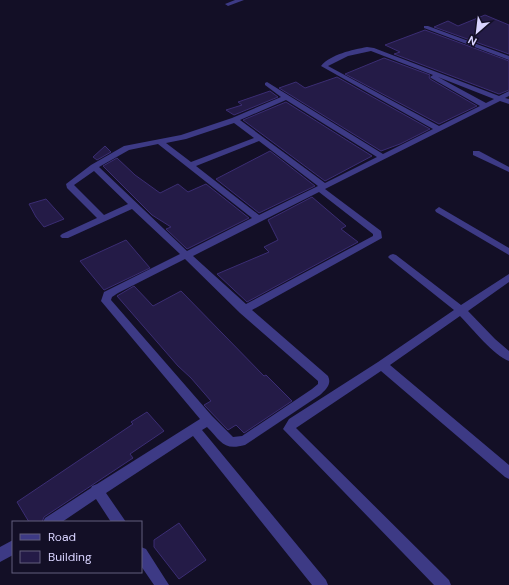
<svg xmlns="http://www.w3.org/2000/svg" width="509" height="585" font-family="'DM Sans',sans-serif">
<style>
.building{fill:#241b47;stroke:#3b2d73}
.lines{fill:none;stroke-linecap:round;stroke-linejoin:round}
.lane{fill:#3d3a85;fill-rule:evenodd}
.street{fill:#3d3a85;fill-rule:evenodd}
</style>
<rect width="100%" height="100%" fill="#130f26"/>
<path class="building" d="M485,15l24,10v29l-75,-27 14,-6 10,5z
M425,30l84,31v29l-10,4 -105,-40 6,-2 -15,-7z
M384,58l46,17 -1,2 1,2 47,27 -38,18 -94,-50z
M337,77l93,52 -30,15 -19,7 -102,-63 17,-6 9,6z
M270,91l8,6 -44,18 -8,-5 16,-5 -4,-3z
M286,102l86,54 -47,25 -82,-61z
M105,146l6,6 -14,8 -4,-3z
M270,151l45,35 -56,27 -43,-34z
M117,158l18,17 25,18 18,-9 10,8 18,-8 43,34 -62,31 -21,-20 5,-2 -19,-12 -49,-49z
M312,197l34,29 -5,3 17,13 -111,60 -30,-28 52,-22 -5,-5 14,-7 -10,-20z
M46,199l18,20 -20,8 -8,-10 -7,-13z
M126,240l24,28 -46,22 -24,-29z
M134,286l19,20 28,-15 83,85 2,-1 26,26 -48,32 -8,-8 -8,5 -24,-25 7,-4 -20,-23 -13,-12 -61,-70z
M147,412l17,19 -34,23 3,4 -89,59 -2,5h-13l-12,-20 116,-78 -2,-2z
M179,523l27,37 -27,19 -25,-32v-7z"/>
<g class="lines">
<path class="lane" d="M235,0h9l-16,6 -3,-2z
M473,151h6l30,16v5l-36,-17z
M439,207l70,41v7l-73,-43 -1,-2z"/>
<path class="street" d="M424,26h4l81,30v4l-85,-32z
M367,47l7,1 125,48 10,-5v5l-4,2 4,1v5l-9,-3 -175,88 56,42 1,7 -130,72 76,66c4,8 -2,14 -8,19l-75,50c-22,6 -24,-4 -38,-18l-5,3 124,150 2,5h-16l-119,-149 -87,57 20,29h-15l-15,-23 -34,23h-19l2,-4 46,-30 1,-2 5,-2 103,-65 -99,-118 3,-9 76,-38 -48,-45 -64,29h-6l-2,-2 2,-2 35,-16 -30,-30 -1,-4 25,-19 33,-19 57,-11 51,-17 49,-21 -16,-12v-2l2,-1 116,72 50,-25 -112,-63c10,-12 31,-16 46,-19zM371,51l62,24 -3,2 1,1 49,28 -41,20 -111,-60 20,-10zM438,77l56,22 -8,4zM286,100l91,57 -52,26 -85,-63zM234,123l20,15 -63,24 -25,-19 20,-4zM259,141l59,45 -59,29 -63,-49zM158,144l94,74 -65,33 -88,-84 30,-17zM94,171l34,33 -24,11 -30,-30zM319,192l54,42v2l-127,68 -53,-48zM185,259l55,54 78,68v3l-6,5 -70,47 -9,1 -21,-21 -101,-116 1,-3 6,-4z
M393,254l3,1 65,50 48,-31v8l-41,29 27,28 14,12v10c-15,-5 -37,-33 -49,-45l-70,49 119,100v14l-4,-2 -124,-106 -85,57 153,152 2,5h-17l-151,-156 6,-10 89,-57 76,-52 -64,-51 -2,-2 2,-2z
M13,540v15l-13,7v-15z
M141,547l5,2 23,36h-15l-13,-19z"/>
</g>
<rect x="12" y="521" width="130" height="52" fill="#130f26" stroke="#625e7d"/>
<rect x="20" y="534" width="20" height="6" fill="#3d3a85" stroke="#625e7d"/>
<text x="48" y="541" font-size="12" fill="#d9d4ff">Road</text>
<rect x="20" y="551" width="20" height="12" fill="#241b47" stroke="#625e7d"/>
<text x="48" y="561" font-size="12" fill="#d9d4ff">Building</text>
<g transform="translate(477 32) rotate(208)" stroke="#130f26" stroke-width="3" paint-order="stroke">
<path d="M0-3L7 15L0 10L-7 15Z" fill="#d9d4ff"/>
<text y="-6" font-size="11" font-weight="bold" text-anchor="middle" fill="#d9d4ff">N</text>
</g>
</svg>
